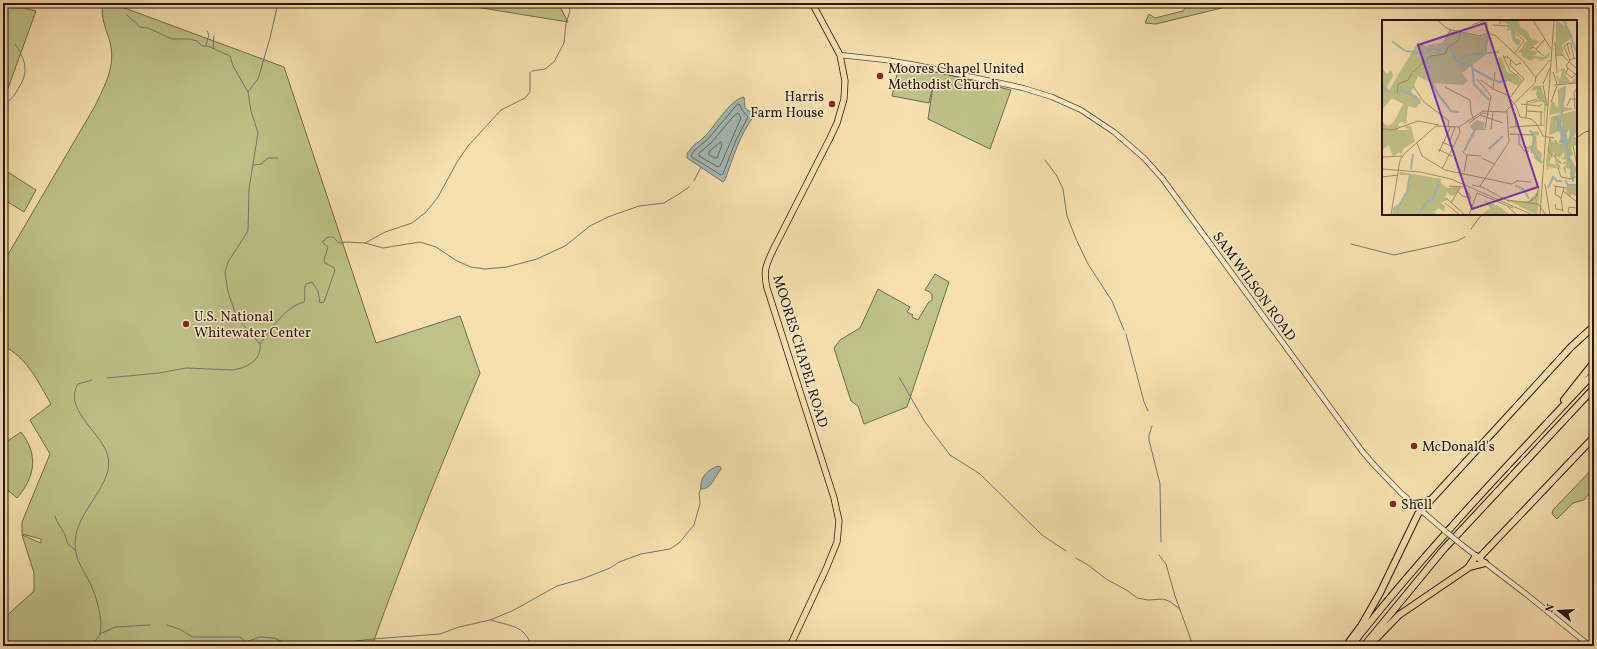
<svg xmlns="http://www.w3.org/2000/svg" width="1597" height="649" font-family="Vollkorn,serif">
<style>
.green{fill:#bec288;stroke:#746a47}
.water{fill:#a2bab5;stroke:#72776f}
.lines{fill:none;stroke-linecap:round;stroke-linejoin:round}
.shore{stroke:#66665e;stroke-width:1}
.stream{stroke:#72776f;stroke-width:1}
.minor-casing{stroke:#5c4630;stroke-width:6}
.major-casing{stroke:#291306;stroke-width:7}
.highway-casing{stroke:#291306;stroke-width:8}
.minor{stroke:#f9ebca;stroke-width:4.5}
.major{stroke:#f6e0ad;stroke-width:5.5}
.highway{stroke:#f6e0ad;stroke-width:6}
.minor-bridge-casing{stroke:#5c4630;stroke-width:6;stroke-linecap:butt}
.minor-bridge{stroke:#f9ebca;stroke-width:4.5}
.poi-dot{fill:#8f2418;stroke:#f9ebca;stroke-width:1.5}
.labels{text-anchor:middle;stroke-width:3;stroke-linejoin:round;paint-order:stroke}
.poi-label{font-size:14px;fill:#291306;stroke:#f9ebca;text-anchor:start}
.street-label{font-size:14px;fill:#291306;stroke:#f9ebca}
.inset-river{fill:none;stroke:#a2bab5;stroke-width:2}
.inset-road{fill:none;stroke:#a48e6a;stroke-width:1}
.view{fill:#7b2cbf;fill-opacity:0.15;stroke:#7b2cbf;stroke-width:2}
.inset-edge{fill:none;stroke:#291306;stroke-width:2}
</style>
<rect width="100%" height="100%" fill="#f6e0ad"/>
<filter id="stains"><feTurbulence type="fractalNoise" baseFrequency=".005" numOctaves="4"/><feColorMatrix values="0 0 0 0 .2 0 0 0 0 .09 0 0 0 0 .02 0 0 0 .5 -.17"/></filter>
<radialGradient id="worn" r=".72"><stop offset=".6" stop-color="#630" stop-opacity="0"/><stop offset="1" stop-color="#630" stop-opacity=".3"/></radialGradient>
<path class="green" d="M3,3l33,8 -33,91z
M103,3h8l173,64 92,276 84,-27 20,57c-38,90 -75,180 -108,273h-369v-27l31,-28v-18l-12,-38 19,8v-4l-19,-5v-12l28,-68 -20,-34 21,-16c-13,-22 -24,-47 -48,-58v-83l92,-157c10,-21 21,-40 15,-64 -4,-14 -10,-24 -7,-39z
M451,3h107l10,19z
M1189,3h41l-8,5 -66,16 -11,-1 4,-9 6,4 28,-7z
M899,66l37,6 75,18 -21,59 -62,-30 6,-39 -5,23 -37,-7z
M3,169l33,21 -12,22 -21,-13z
M935,274l14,8 -42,125 -43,17 -6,-18 -7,-5 -17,-53 6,-8 20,-12 18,-39 32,18 -3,5 6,3 -1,2 6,3 10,-17 4,-3v-5l-2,-3 -5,-2z
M21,432c18,23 14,45 -4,66l-14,-12v-42z
M1594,467v21l-10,12 -11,3 -16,16 -5,-5 1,-4z"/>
<path class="water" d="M744,97l1,11 4,3 7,2 -1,2c-15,18 -22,43 -30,65l-2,2 -36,-24c0,-3 0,-6 3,-8 3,-6 10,-8 14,-13 10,-9 26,-38 40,-40z
M718,466l3,1v2c-6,7 -10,21 -20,20 -2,-12 8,-20 17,-23z"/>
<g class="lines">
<path class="shore" d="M738,104l2,1 2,5 6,7 -12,23 -13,34 -2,1 -29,-18 -1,-2 5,-6 12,-10z
M738,113l3,5 -21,48 -2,1 -19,-11v-3l12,-10 21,-25z
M721,142l1,3 -5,13h-2l-6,-3v-3z"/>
<path class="stream" d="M127,15l13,12 8,1 24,11h17l8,2 5,5h6l22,10 3,10 15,26
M214,36l-1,10 1,2
M206,45l3,-10 -2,-4
M532,71l13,-2 9,-7 10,-19 2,-20 4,-12 -2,-8
M3,105c12,-8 11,-10 18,-21 8,-15 3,-27 -6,-40
M1576,138l9,-6 9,-2
M1045,160l12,16 6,13 4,27 9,23 12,25 24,37 12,29
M254,165l7,-1 7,-6h10
M694,181l7,-14
M1471,229l11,-15
M365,243l20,-11 27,-9 14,-11 12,-15 19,-35 11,-16 33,-36 24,-12 5,-6v-20
M1351,244l43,11 63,-14 8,-4
M1126,334l18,68 4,9
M260,344c11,-15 25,-37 44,-42 2,-6 -1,-12 2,-18l6,-2 6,9 2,12 4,-1 11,-32 -2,-3 -8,-4 -1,-3 4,-13 -6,-5 6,-5h5l6,6 7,-1 19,1 18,5 37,-6 16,5 21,14 14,6 14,2 22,-2 30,-8 17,-8 11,-5 25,-20 18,-9 31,-11 25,-3 15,-9 10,-7
M899,377l26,45 25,33 30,19 62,61 24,16
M107,378l52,-5 27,-5 46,2c14,-2 30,-9 28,-26l-20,-23 -5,-9 -7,-20 -3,-20 3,-10 20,-31 1,-42 9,-56 -7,-22 -3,-19 10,-13 12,-41 8,-35
M1152,426l-3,9v5l11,44 1,58
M55,516c2,9 12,17 12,27l8,7
M1159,555l7,9 9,32 16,44 4,6
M1076,558l12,7 18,14 22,12 9,7 11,2 15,-1 6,2 11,8
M491,620c17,6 35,5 40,26
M167,625l12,4 14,8h47l6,5 14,-5 14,1 12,5 19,1 3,2
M100,634l15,-7 35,-2
M91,646c3,-4 7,-8 9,-12 4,-12 -4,-39 -10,-51 -6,-12 -15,-23 -15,-39 -1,-33 43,-61 32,-91 -8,-22 -44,-45 -29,-69l14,-4
M327,646l5,-2 40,-5 68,-5 19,-7 31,-7 22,-9 45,-25 25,-7 28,-11 9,-6 22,-8 29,-5 9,-6 15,-18 6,-21 -1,-11 2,-5"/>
<defs>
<path id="minor" d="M840,55l46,5 30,5 107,23 29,9 29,13 33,22 30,26 18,20 200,273 13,15 26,27 44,38
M1462,545l64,49 64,52"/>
<path id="major" d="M790,646l36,-77 11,-27 2,-21 -5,-23 -67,-210c-4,-17 -1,-23 6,-38l57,-112 7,-15 7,-24 1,-18 -5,-26 -28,-52"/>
<path id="highway" d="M1564,400l30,-38
M1414,504l9,-1 6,-3
M1479,558l115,-121
M1469,567l16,-4
M1346,646l15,-20 19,-33 38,-79 153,-167 23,-21
M1351,646c75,-96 160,-184 243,-273
M1364,646l79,-96 151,-162
M1369,646l30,-31 69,-47 8,-12"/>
</defs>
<use href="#minor" class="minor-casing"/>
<use href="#major" class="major-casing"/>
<use href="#highway" class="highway-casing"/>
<use href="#minor" class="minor"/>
<use href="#major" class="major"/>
<use href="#highway" class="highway"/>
<defs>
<path id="minor-bridge" d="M1445,531l17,14"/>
</defs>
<use href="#minor-bridge" class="minor-bridge-casing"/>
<use href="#minor-bridge" class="minor-bridge"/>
</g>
<g class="poi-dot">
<circle cx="880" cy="76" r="4"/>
<circle cx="832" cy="104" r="4"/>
<circle cx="186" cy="324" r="4"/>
<circle cx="1414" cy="446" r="4"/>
<circle cx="1393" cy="504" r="4"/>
</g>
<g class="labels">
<g class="poi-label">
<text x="888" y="73">Moores Chapel United<tspan x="888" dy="16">Methodist Church</tspan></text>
<text x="824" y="101" text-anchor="end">Harris<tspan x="824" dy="16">Farm House</tspan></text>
<text x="194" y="321">U.S. National<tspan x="194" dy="16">Whitewater Center</tspan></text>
<text x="1422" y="451">McDonald's</text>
<text x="1401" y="509">Shell</text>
</g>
<g class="street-label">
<text transform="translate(1255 286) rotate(54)" y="5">SAM WILSON ROAD</text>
<text transform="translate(801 351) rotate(73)" y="5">MOORES CHAPEL ROAD</text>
</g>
</g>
<g transform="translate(1382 20)">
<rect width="195" height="195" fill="#f6e0ad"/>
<path d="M116,0h21l1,7 8,5 3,7 8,2 -9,9 8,2 -4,4 10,1 6,-5 -1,5 -8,4 -5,-3 -6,3 -8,-5 -1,-4 -3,1 9,-13 -10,-8 -2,6 6,2 -3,6 -6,-7 -1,-10 -4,2 -2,-2h3v-5l-6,-3 -2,4zM174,0l14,10 3,7 -11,8 2,11 -8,-2zM68,10l30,7 8,-3 -1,20 -25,19 6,8 -5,4 -32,-2 -13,-7 -7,16 10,8 -5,8 -8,-2 -2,18 -4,-2 -3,1 -1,3h3l-4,4h13l-7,-4h8l4,16 -11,6 -3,7 -2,-3 -6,5 -4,-12 -7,5v-28l6,4 6,-4 9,-18 -11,-6 -10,12v-42l5,6 3,-3 -3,-3 5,4 1,4 -6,11 2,3 29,-48 7,4 20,-4zM119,36l6,16 12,4 3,4 -4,6 -13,-7 -3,3 -4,-24zM183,48l1,8 5,6 5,-6 1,7 -18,1 -3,-9 4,4 2,-8 -4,-1zM152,66h7l5,15 -2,32v-32l-17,3 12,-5 -3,-4 1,-6 -7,3zM183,66l1,7 -3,14 12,2 -25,6 -2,18 2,-26 2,-7 6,8v-19zM195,90v20l-3,7h3l-1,8 -5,2 2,7 -3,3 7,12 -3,8 -4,1v-9l-4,-1v7l-3,-7 4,-4h-6l6,-4 -6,-1 3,-2v-5l-6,8 1,-3h-5v-6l-5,12 7,2 -1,-6 3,2 3,8 -12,-2 -2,4 -1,-11 5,-21 2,3 3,-2 3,4h4l6,-4 1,-6 -1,-5 -4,7 -5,-18 -3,1 -1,4 2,7 4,1v9l-3,-9 -10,4 2,-18zM95,100l8,3 -2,5 5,2h-15l-3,-4zM148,111l9,1v3l-3,1 1,13 5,4 -2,10 -6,-5v-6l-3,1 -1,-4h-4l-5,-6 5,4 6,-2 1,-10zM18,152l42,7 -2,3 7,6 13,-2 -1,5 -6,5 -6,-3 -2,4 2,3 -6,3 4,3 -1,6 -5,-4 -5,4 4,3h-46l1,-7 12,-10 5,-17 -1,-6h-10zM185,164l10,2v11l-5,-3 -2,3 -4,-4zM158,169l-3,26 -28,-14h20zM102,180l18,8 8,7h-29l9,-7z" fill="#bec288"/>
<path d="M174,96l3,3 2,-2v8l5,6 2,10 -5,3 -4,-1 3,-11 -5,-2z" fill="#a2bab5"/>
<path class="inset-river" d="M123,0l5,3 4,16 5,6M182,0l13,33M10,21l13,10M68,27l6,14 10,3 -1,2 7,-1 2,19 15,16M24,31l18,3 8,-5 8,1 6,-6 3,1M103,31l3,-14M77,41l6,-6 34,-3M44,42l3,15 9,17 13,17 8,1M91,49l20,11M113,60l4,2 15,-3M0,63l3,7 7,2M158,68l-2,9 6,5M17,69l17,8 4,7M179,98l4,-32M148,110l4,8 -2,13 10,12M183,123l7,26 1,13M184,127l8,-19M107,129l14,-13M82,131l12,-23M29,149l2,-15M183,160l3,5h9M133,165l9,5 5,9M166,168l5,-11 4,4h5M15,195l1,-8 9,-15 3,-18M36,195l9,-14h5l8,-22"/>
<path class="inset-road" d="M55,0l11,9 32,7 8,-3 8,3 28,26 12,16M105,0v13M151,0l18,29M90,5l14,-5M111,5l16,1M62,22l6,-12M173,22l2,31M185,23l3,12M149,29l2,-2 11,9M154,29l9,-10M132,34l10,-13 -7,-7M121,35l7,16 6,4 3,-2M173,35h7l15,14M121,37h5l8,8 5,-2M195,38l-6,1 -5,7 11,10M129,40l-1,5 14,14M188,40l-6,-13 4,-4 3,1 3,14M186,48l-2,5 6,5 5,-6M31,52l18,-16 14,-2 3,-7 10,-6 3,-9M113,52l-2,17 14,6 9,11 4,11 11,2 5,4 7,13 11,2M171,52l4,12M95,59l14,17 -6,32M99,60l12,9M153,63l1,-6 14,-17M161,64l7,-16M161,65l4,21M172,65l23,-2M31,66l11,16 25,19 -1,5M63,67l25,13 1,12 3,8M15,73l1,-9 10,-4 4,-7M127,79l15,-20M169,82l6,-16M139,84l19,2 2,-2M185,86l3,-7h6M193,89l-1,-16 3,-6M144,91l17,1M159,92v13M133,93l1,13M98,95l23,8M144,98l1,-16 10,-3M87,103l14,-10 6,1M128,107l34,-2M1,109l10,1 25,-9 21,4M109,109l2,-17M128,114l22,1M137,114v9l5,8h5M168,118l-2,13 13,12 -2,-1M68,121l5,-14M60,122l11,5M35,123l5,13 23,14 67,14 6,-4M191,126l4,19M56,129l14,7M80,131l5,5 -3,16M57,132l12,-26M85,135l14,1M0,137l20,-1M100,138l12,6M176,148l3,9 10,2 6,-3M0,149l38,3 31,7 82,36M60,149l18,-36 -1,-6M0,157l16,-2M135,161l14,1M163,164l5,31M90,165l10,2 28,15M67,166l16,1 6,11M98,166l29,-44 -2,-31M172,166l12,2M174,166l-1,8 6,4M181,171l14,11M77,172l3,4 9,2M95,173l36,15M64,178l19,17M125,180l31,4 8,11M146,182l8,-5 3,-10M63,183l15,12M69,183l10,-17M173,184l1,5 7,1M126,187l9,8M181,192l-2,-14 3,-10M9,195l9,-55 5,-7 31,-27 23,1 24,-16 22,1 29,-28M87,195l8,-22M158,195l14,-195M191,195l-5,-3 1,-5 8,1"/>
<path class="view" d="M103,3l53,164 -66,22 -54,-164z"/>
<rect width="195" height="195" class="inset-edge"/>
</g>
<rect width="1597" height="649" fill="none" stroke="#f6e0ad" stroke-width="16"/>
<rect x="4" y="4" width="1589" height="641" fill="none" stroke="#291306" stroke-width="2"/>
<rect x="8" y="8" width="1581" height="633" fill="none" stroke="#291306"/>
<g transform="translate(1559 611) rotate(288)" stroke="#f9ebca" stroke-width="3" paint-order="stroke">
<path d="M0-3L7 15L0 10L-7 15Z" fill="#291306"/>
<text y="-6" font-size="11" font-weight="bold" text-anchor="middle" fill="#291306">N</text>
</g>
<rect width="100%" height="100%" filter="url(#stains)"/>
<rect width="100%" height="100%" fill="url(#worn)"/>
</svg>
